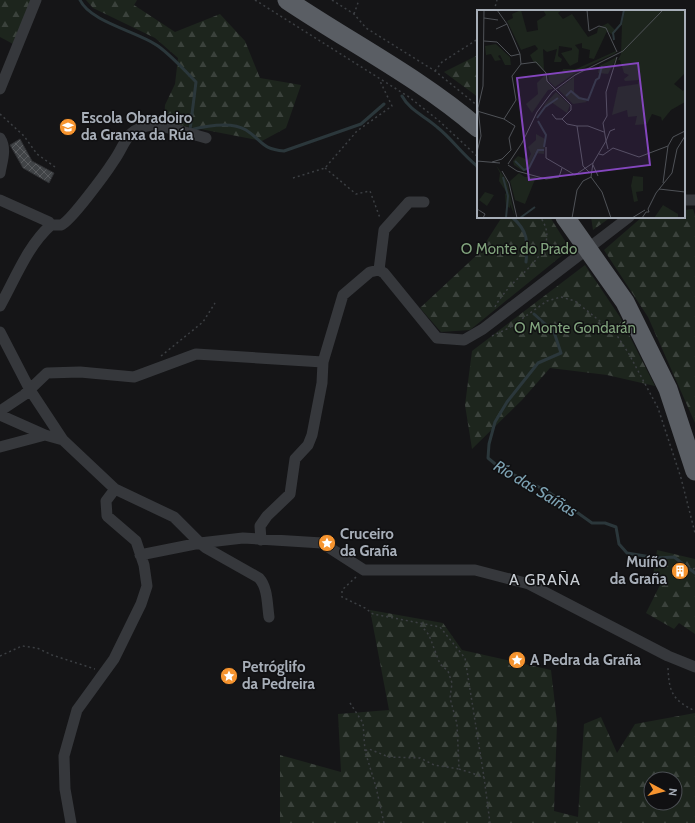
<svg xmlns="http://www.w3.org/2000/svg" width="695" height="823" font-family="Cabin,sans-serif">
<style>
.forest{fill:url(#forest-firs);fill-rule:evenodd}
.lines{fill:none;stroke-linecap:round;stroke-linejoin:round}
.stream{stroke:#2b373b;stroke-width:3}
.building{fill:url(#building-cross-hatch);stroke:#2f3033}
.path{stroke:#3c3f43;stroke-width:1.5;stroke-dasharray:2 3;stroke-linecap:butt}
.minor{stroke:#36383c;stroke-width:11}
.trunk{stroke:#5a5e64;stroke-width:19}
.labels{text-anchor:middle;stroke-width:3;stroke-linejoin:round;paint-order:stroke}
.poi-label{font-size:15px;font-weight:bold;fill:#a7aeb8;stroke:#101012;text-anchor:start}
.park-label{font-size:15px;fill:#81a37d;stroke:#101012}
.water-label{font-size:16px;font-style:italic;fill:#7da2b3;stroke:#101012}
.neighbourhood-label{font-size:16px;letter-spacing:1px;fill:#c8cdd3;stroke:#101012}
.inset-river{fill:none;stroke:#2b373b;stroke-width:2}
.inset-road{fill:none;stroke:#4f5257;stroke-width:1}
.view{fill:#8446be;fill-opacity:0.15;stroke:#8446be;stroke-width:2}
.inset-edge{fill:none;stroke:#a7aeb8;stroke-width:2}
</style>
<defs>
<pattern id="forest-firs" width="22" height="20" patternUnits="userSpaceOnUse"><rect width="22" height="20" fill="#1d251d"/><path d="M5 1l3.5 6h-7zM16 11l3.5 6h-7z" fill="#3b423c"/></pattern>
<pattern id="building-cross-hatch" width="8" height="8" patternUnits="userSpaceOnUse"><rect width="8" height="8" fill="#414447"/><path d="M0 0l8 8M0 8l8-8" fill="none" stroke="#5a5c5f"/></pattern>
</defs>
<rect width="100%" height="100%" fill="#151517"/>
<path class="forest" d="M0,0h33l-18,45 -15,-8z
M86,0h51l-3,5 41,27 45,-18 25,27 15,37 41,7 -15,43 -24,13 -98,-19 1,-17 10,-21 3,-26 -23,-20 -62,-30z
M478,55v42l-34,-25z
M693,209l2,6v208l-47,-106 -44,-67 38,-33h42v-7z
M502,217h48l20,32 -100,81 -29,2 -21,-24 59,-55z
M591,217h20l-18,13z
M585,265l35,52 35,69 -48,-11 -57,-7 -28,32 -50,49 -7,-44 7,-54z
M657,550l38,9v75l-16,-11 -5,6 -28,-16 17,-34 -10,-3z
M370,610l73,13 19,27 89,20 6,52 -3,89 24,6 6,-93 17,-7 16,36 18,-29 60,-11v110h-415v-68l61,17 -3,-58 51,-4zM651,779h24v24h-24z"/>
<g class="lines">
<path class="stream" d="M80,0c10,22 59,32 78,46 14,10 26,24 38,36l-6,48c16,-4 41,-9 56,0 17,11 15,19 38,21l77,-27 23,-20
M402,96c8,15 23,20 35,31 15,12 25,27 40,39l1,5
M512,217c16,14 16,24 14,45
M534,314l20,18 7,21 -23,10 -31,39 -12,20 -6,22 -1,14 12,10 47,23 45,32h13l11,4 3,17 8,9 30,5 17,-1 21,16"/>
</g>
<path class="building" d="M20,139l12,22 22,12 -5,10 -26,-15 -13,-23z"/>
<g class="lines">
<path class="path" d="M255,0l154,97 29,23 40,37
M332,0l22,14 12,14 69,43 43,35
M494,11l3,-11
M354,14l5,-14
M435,71l7,-9 36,-23
M0,114l24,22 13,18 18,13
M325,168l31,26 14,-3 10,27
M293,178l32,-10 32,-37 35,-25 -12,-25
M495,307c3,-6 7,-11 11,-16 16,-20 57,-44 34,-74
M492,336l17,-8 38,-27 14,-4 14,4 41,33 13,20 29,54 23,70 14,55
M161,356l42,-34 12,-19
M693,569l2,-1
M356,577l-14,13v7l23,11 8,6 67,13 25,31 19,119 6,46
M0,656l22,-10 15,2 15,7 43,14
M668,668c1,25 5,32 27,43
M350,703l13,20 2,28
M459,769l25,8
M384,823l-8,-36 -11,-36 4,-2 20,8 31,1 14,7 25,4 -2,-45 -7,-26 2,-15 -4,-12 -8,-7 -11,-29 -9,-11"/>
<path class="minor" d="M0,89l36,-89
M0,138c7,11 2,23 0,35
M0,200l49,22 2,3
M684,200h11
M51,225c3,0 7,0 10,0 9,-3 45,-52 52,-63 14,-19 11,-33 40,-37 7,0 43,10 53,13
M379,270l5,-40 25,-28h15
M0,306c15,-27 28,-61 51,-81
M0,332l30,58 33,50 52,49 59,28 26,26 -60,12
M0,411l24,-16 23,-22 33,-1 54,5 62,-23 127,8 20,-67 27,-23 9,-2 5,3 53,65 27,2 19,-11 146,-112
M0,415l45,20 18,5
M0,447l45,-12
M261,540l-1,-14 7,-10 23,-22 5,-35 13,-14 4,-10 10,-52 1,-21
M200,543l43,-5 79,5 42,27h111l54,14 139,72 27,11
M200,543l6,5 53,30c9,10 8,26 10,39
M71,823l-6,-34 -1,-33 13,-46 37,-51 27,-55 6,-18 -3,-21 -8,-24 -29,-25 -1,-15 9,-12"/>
<path class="trunk" d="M287,0c64,43 133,78 191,128
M565,217l60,85 43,87 27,82"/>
</g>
<defs>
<symbol id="school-disc" viewBox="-11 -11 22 22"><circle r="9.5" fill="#f6942f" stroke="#101012"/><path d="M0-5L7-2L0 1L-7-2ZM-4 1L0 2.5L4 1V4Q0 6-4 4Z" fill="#fff"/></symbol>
<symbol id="sight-disc" viewBox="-11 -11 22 22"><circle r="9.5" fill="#f6942f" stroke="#101012"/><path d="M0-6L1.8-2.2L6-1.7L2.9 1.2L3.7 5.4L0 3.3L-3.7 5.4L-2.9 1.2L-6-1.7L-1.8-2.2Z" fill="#fff"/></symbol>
<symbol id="building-disc" viewBox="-11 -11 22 22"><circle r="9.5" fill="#f6942f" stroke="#101012"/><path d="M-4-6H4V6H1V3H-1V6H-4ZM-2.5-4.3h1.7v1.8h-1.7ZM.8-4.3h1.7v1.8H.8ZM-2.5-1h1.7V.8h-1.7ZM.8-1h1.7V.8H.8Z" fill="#fff"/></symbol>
</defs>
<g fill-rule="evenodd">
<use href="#school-disc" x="58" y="117" width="20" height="20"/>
<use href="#sight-disc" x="317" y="533" width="20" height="20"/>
<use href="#building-disc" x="670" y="561" width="20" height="20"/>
<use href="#sight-disc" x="507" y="650" width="20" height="20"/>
<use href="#sight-disc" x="219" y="666" width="20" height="20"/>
</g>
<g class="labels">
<g class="poi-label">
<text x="81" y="123">Escola Obradoiro<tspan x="81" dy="17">da Granxa da Rúa</tspan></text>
<text x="340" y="539">Cruceiro<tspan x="340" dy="17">da Graña</tspan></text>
<text x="667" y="567" text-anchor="end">Muíño<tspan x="667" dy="17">da Graña</tspan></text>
<text x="530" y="665">A Pedra da Graña</text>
<text x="242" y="672">Petróglifo<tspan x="242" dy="17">da Pedreira</tspan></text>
</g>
<g class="park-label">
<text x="519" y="254">O Monte do Prado</text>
<text x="575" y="333">O Monte Gondarán</text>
</g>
<g class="water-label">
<text transform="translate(536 488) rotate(31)" y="6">Río das Saíñas</text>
</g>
<g class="neighbourhood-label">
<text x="545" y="585">A GRAÑA</text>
</g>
</g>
<g transform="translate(477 10)">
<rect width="208" height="208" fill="#151517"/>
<path d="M44,0l6,22 11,-2 -1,-9 9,-6 -3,-5h19l-4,3 5,6 9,-5 16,23 9,-4 1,-5 10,-5 8,8 -3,4 -6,-4 -13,28 -5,-1 1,-8 -8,-2v-5l-7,2 4,5 -1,12 -8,4 -9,-13 11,-3v-2l-13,-2 -1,10 4,3 -1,3h-7l3,-13 -10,3 -4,-3 1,21 -11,-9 -3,-6 8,-6 -3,-4 -14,5 -14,-29 6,-3 -1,-4zM148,0h60v63l-11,11 9,7 2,-3v14l-14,8 -9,11 -1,-4 -9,-3 -5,10 -12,1 2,-9 -9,1 -1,-7 -15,5 6,-28 20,-3 1,-4 -14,1 -1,-2 5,-4 -5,-2 -4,-13h-2l3,-6 1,-30zM19,34l14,13 1,8h-6l-5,-10 -2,1 3,4 -6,1 -4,-7 -5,1 -1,-9zM139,41v2l-38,18 -23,16 -6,-6 -1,-7 14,-2 1,-3h13zM140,47l-9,17 -10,-1 1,-7zM68,65l8,14 -5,1 -16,23 -6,-9 12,-10 -1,-11zM97,67v15l13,10 -14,2 -15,-15zM79,82l14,13 -3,8 -16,-11 -4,5 -3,-2zM59,124l9,5 -1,15 -9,-1 -6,13 -6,5 -9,-6 -1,-4 5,-5 10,4 3,-6 -3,-7 8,-7zM19,155l11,16 8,36 -5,-13v4l-4,-2 -1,-12 2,-1 -8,-12 1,-8zM42,163l6,4h11l-11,27 -10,-4 -5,-19zM156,166l10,1v14l-7,1 2,9 -4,1 -3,-16zM8,182l9,3 -7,11 -8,-6zM186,195l15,9v4h-24z" fill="#1d251d"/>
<path class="inset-river" d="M137,30l-1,-7 8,-9 3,-14M89,86l5,-5 8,7 9,2 8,-20 3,-2 3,-12M60,108l8,-11 13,-9M61,111l8,14 -2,12M38,151l9,9 5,-2 9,-18h6M26,167l5,19 -2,22M43,208l15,-11"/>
<path class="inset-road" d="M20,0l10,14 13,30M110,0l2,21 10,-5 7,2 11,24M7,8l14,2M19,19l11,-5M7,31l13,1 14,14 9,-2 1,10 15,-2 10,11 1,8 24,24v5l-9,9 5,5 10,2 6,40 7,7M0,101l27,8 11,7 -6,12 2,12 -9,9 -10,3M75,104l4,5h6M27,109l12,-19 -4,-24 9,-12M100,116h11l16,6M129,131l-3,-18 4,-7 -1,-24 11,-35M129,131l4,-10 5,-2M69,137v11l29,17 18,-12 13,-22 2,8M0,142l4,-16 -3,-28 5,-22 1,-76M122,144l4,1 10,-7 26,9 29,-11M0,151l23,2M116,153l-2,14 11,15 9,26M31,154l14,-21 15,-31 15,-20 23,-17 48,-24 40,-41M31,155l9,6 29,8 13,-2 3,-9M116,155l5,11M25,161l7,12 8,35M186,173l5,-37 5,-9 12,-6M182,179l26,3M0,199l8,5 -2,4M95,208l5,-28 6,-9 8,-4M155,208l13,-8M165,208l4,-6h3l-1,-3 8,-16 16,-20 5,-24 8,-13"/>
<path class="view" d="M161,53l12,102 -121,15 -12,-102z"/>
<rect width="208" height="208" class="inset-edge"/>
</g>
<g transform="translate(663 791) rotate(97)"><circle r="19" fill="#101012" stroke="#4c4f54"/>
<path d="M0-3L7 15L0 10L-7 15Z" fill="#f6942f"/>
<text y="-6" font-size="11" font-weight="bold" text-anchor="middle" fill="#a7aeb8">N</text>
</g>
</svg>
